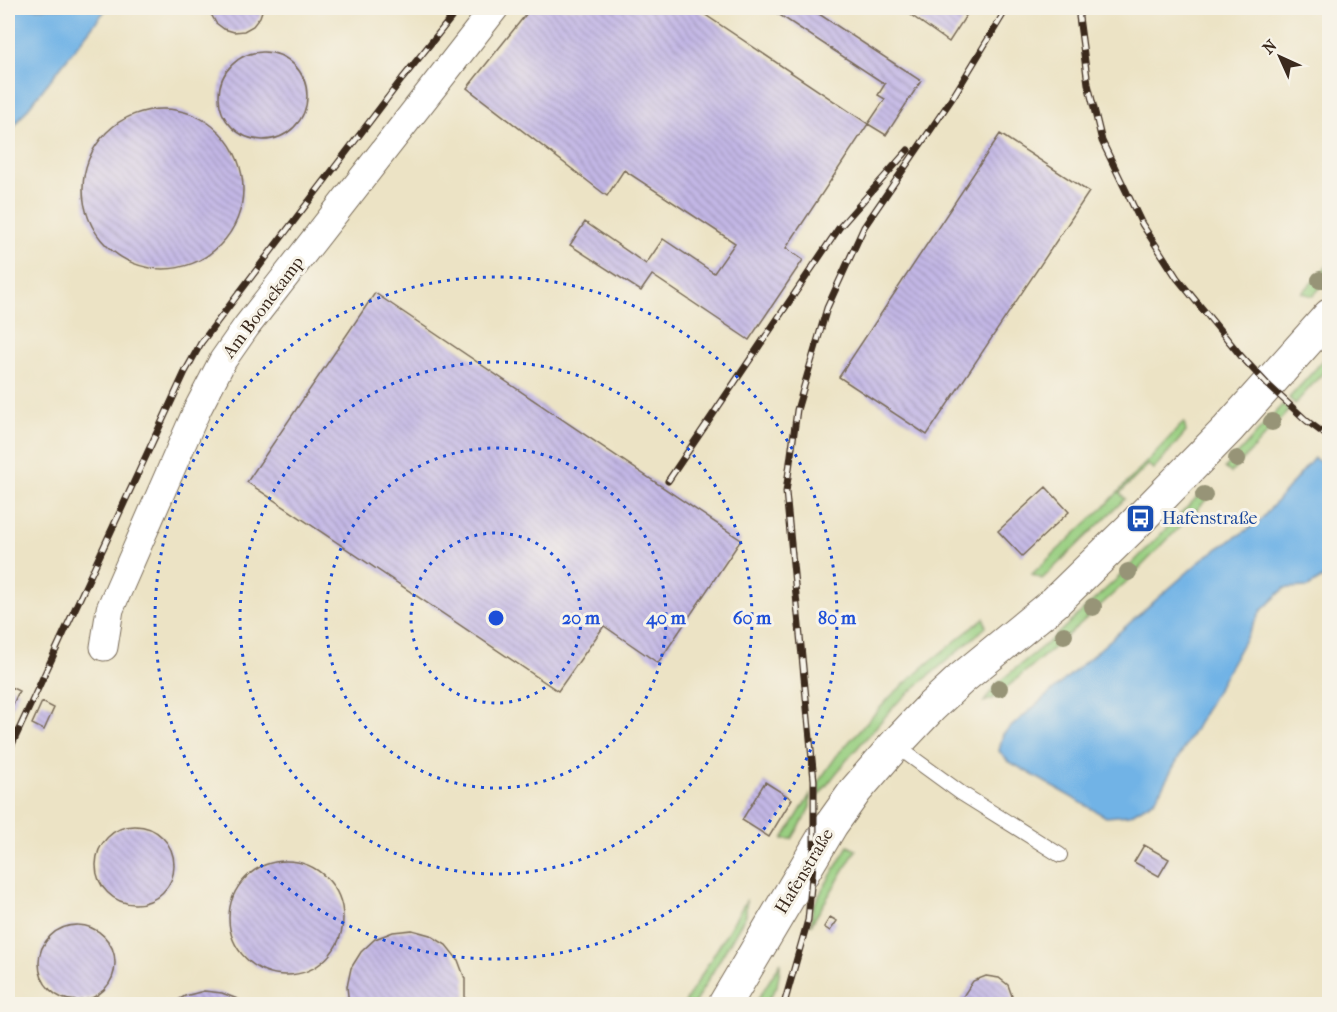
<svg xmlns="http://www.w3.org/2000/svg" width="1337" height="1012" font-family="'IM FELL French Canon',serif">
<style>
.grass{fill:#99cf81;stroke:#6a7c50;stroke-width:1.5}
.water{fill:#71b3e6;stroke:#566e82;stroke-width:1.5}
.building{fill:url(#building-back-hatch)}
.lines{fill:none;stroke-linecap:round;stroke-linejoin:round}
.service-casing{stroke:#796b58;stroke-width:16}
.minor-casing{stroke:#796b58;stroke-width:29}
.tertiary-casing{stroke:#796b58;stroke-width:35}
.service{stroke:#fff;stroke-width:14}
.minor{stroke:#fff;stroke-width:27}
.tertiary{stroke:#fff;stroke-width:33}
.rail-casing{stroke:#3b2a1e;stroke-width:7}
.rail{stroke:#f7f3e8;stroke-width:4.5;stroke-dasharray:14;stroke-linecap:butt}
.tree{fill:#979477}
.ring{fill:none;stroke:#1d4ed8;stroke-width:3;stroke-dasharray:3 6}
.labels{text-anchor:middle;stroke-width:6;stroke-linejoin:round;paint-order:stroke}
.street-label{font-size:18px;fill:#3b2a1e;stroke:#f7f3e8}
.transit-label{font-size:18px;fill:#164399;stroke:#f7f3e8;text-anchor:start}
.centre{fill:#1d4ed8;stroke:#f7f3e8;stroke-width:3}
.ring-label{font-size:18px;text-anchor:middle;font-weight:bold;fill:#1d4ed8;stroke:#f7f3e8;stroke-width:6;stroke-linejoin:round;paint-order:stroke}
</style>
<defs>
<pattern id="building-back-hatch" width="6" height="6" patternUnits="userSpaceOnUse" patternTransform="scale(1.5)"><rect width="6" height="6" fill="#c3b7e6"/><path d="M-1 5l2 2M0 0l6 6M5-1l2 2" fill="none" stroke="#a095ba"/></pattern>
</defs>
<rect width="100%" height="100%" fill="#f7f3e8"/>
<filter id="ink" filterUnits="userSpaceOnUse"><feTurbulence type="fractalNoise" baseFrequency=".0167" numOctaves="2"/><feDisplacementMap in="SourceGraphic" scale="12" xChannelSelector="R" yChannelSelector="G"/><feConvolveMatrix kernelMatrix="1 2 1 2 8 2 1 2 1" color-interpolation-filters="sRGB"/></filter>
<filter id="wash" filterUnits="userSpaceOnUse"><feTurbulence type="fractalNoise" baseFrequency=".008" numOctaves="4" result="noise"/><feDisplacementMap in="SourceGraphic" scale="24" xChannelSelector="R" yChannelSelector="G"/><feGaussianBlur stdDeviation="1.35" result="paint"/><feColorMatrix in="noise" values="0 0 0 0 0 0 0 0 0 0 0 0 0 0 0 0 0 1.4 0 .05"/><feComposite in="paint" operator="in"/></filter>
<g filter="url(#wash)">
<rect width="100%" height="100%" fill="#ece3c5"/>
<path class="grass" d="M1329,264v14l-16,18 -11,-3z
M1329,354v12l-34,38 -6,-6z
M1282,405l7,5 -58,63 -6,-5z
M1184,422l2,10 -32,37 -6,-4 -28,28 5,6 -83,80 -10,-5 75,-70z
M1204,490l6,6 -84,86 -69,63 -63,53 -10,4 8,-12 8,-9 53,-43 68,-63z
M984,618l2,9 -89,76 -52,59 -26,33v-14l19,-27 53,-58 36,-32z
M810,795v14l-18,30h-9z
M848,846l8,4 -45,75 2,-19z
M746,901v14l-52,89h-10z
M781,962l-4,24 -11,18h-11z"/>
<path class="water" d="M8,8h99l-89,113 -10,16z
M1314,458l15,10v106l-21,13 -23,1 -24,23 -106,189 -25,15 -24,2 -98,-56 -9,-10 4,-17 203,-178 52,-33z"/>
<g id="blocks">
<path class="building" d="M210,8h53l-3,9 -7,9 -9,5 -10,1 -10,-3 -8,-6 -5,-9z
M531,8h164l173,116 -82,124 17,12 -54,80 -97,-65 -11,16 -71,-46 15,-23 61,42 17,-25 51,34 21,-30 -111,-73 -17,26 -140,-108z
M769,8h41l111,73 -35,54 -18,-11 17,-25 -7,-4 7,-11z
M901,8h70l-22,34z
M219 96a44 44 0 1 1 88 0a44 44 0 1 1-88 0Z
M83 189a80 80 0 1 1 160 0a80 80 0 1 1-160 0Z
M1000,134l89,58 -162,243 -88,-58z
M375,293l366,247 -83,123 -54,-37 -46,65 -311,-209z
M1046,487l23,25 -47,44 -24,-25z
M8,686l11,5 -11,24z
M42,702l12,6 -10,22 -12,-6z
M765,782l27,17 -23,38 -27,-17z
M96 865a39 39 0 1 1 78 0a39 39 0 1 1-78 0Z
M1144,845l25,14 -10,17 -25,-14z
M229 918a57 57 0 1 1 114 0a57 57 0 1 1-114 0Z
M830,917l7,4 -7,10 -6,-4z
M39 963a38 38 0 1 1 76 0a38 38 0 1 1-76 0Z
M412,930l18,5 16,10 12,15 7,19v20l-2,5h-114l-2,-17 4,-19 10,-16 14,-13 18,-7z
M986,976l13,2 9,7 4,11 -1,8h-53l15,-23z
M204,991l18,2 18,7 5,4h-74l14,-8z"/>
</g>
</g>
<g filter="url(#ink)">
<use href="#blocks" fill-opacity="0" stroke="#796b58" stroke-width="1.5"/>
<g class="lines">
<defs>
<path id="service" d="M895,745l66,48 99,62"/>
<path id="minor" d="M104,647l6,-38 87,-199 26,-50 23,-33 249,-319"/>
<path id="tertiary" d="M725,1004l106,-179 25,-35 39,-45 36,-38 30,-28 94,-77 75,-73 98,-100 102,-114"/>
</defs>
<use href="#service" class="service-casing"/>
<use href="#minor" class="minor-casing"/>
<use href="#tertiary" class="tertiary-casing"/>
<use href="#service" class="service"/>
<use href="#minor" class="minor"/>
<use href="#tertiary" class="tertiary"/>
<defs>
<path id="rail" d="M1080,8l-1,9 9,67 14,57 40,83 35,54 64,78 26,28 40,37 23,17
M668,481l171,-253 69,-78
M8,753l177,-381 16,-29 201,-264 57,-71
M784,1004l24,-84 6,-66v-74l-28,-288 11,-82 30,-102 37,-81 89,-130 54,-89"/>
</defs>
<use href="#rail" class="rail-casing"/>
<use href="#rail" class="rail"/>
</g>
<g class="tree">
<circle cx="1320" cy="280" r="9"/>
<circle cx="1272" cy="422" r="9"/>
<circle cx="1237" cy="459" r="9"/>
<circle cx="1204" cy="495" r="9"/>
<circle cx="1128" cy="572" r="9"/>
<circle cx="1093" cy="607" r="9"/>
<circle cx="1064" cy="635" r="9"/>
<circle cx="999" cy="688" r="9"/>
</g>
</g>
<g class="ring">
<circle cx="496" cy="618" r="85"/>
<circle cx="496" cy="618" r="170"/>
<circle cx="496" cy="618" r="256"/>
<circle cx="496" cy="618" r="341"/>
</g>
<defs>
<symbol id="bus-square" viewBox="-11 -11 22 22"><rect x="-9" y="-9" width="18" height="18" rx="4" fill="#1a4fb4" stroke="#f7f3e8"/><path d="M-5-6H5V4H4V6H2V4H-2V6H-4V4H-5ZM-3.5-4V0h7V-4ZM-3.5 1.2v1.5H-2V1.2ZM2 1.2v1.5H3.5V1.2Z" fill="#fff"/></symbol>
</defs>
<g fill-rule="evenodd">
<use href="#bus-square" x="1124" y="502" width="33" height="33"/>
</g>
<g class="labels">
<g class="street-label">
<text transform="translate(263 307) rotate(-53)" y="6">Am Boonekamp</text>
<text transform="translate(804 871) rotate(-59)" y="6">Hafenstraße</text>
</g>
<g class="transit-label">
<text x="1162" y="524">Hafenstraße</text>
</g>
</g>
<circle cx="496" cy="618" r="9" class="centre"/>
<g class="ring-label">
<text x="581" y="624">20 m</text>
<text x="666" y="624">40 m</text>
<text x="752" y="624">60 m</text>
<text x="837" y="624">80 m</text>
</g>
<rect width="1337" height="1012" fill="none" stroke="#f7f3e8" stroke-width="30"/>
<g transform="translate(1280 57) rotate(315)" stroke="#f7f3e8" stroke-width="4.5" paint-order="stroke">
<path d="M0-4.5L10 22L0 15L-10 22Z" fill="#3b2a1e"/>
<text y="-9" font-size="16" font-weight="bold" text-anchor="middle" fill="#3b2a1e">N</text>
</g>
</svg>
